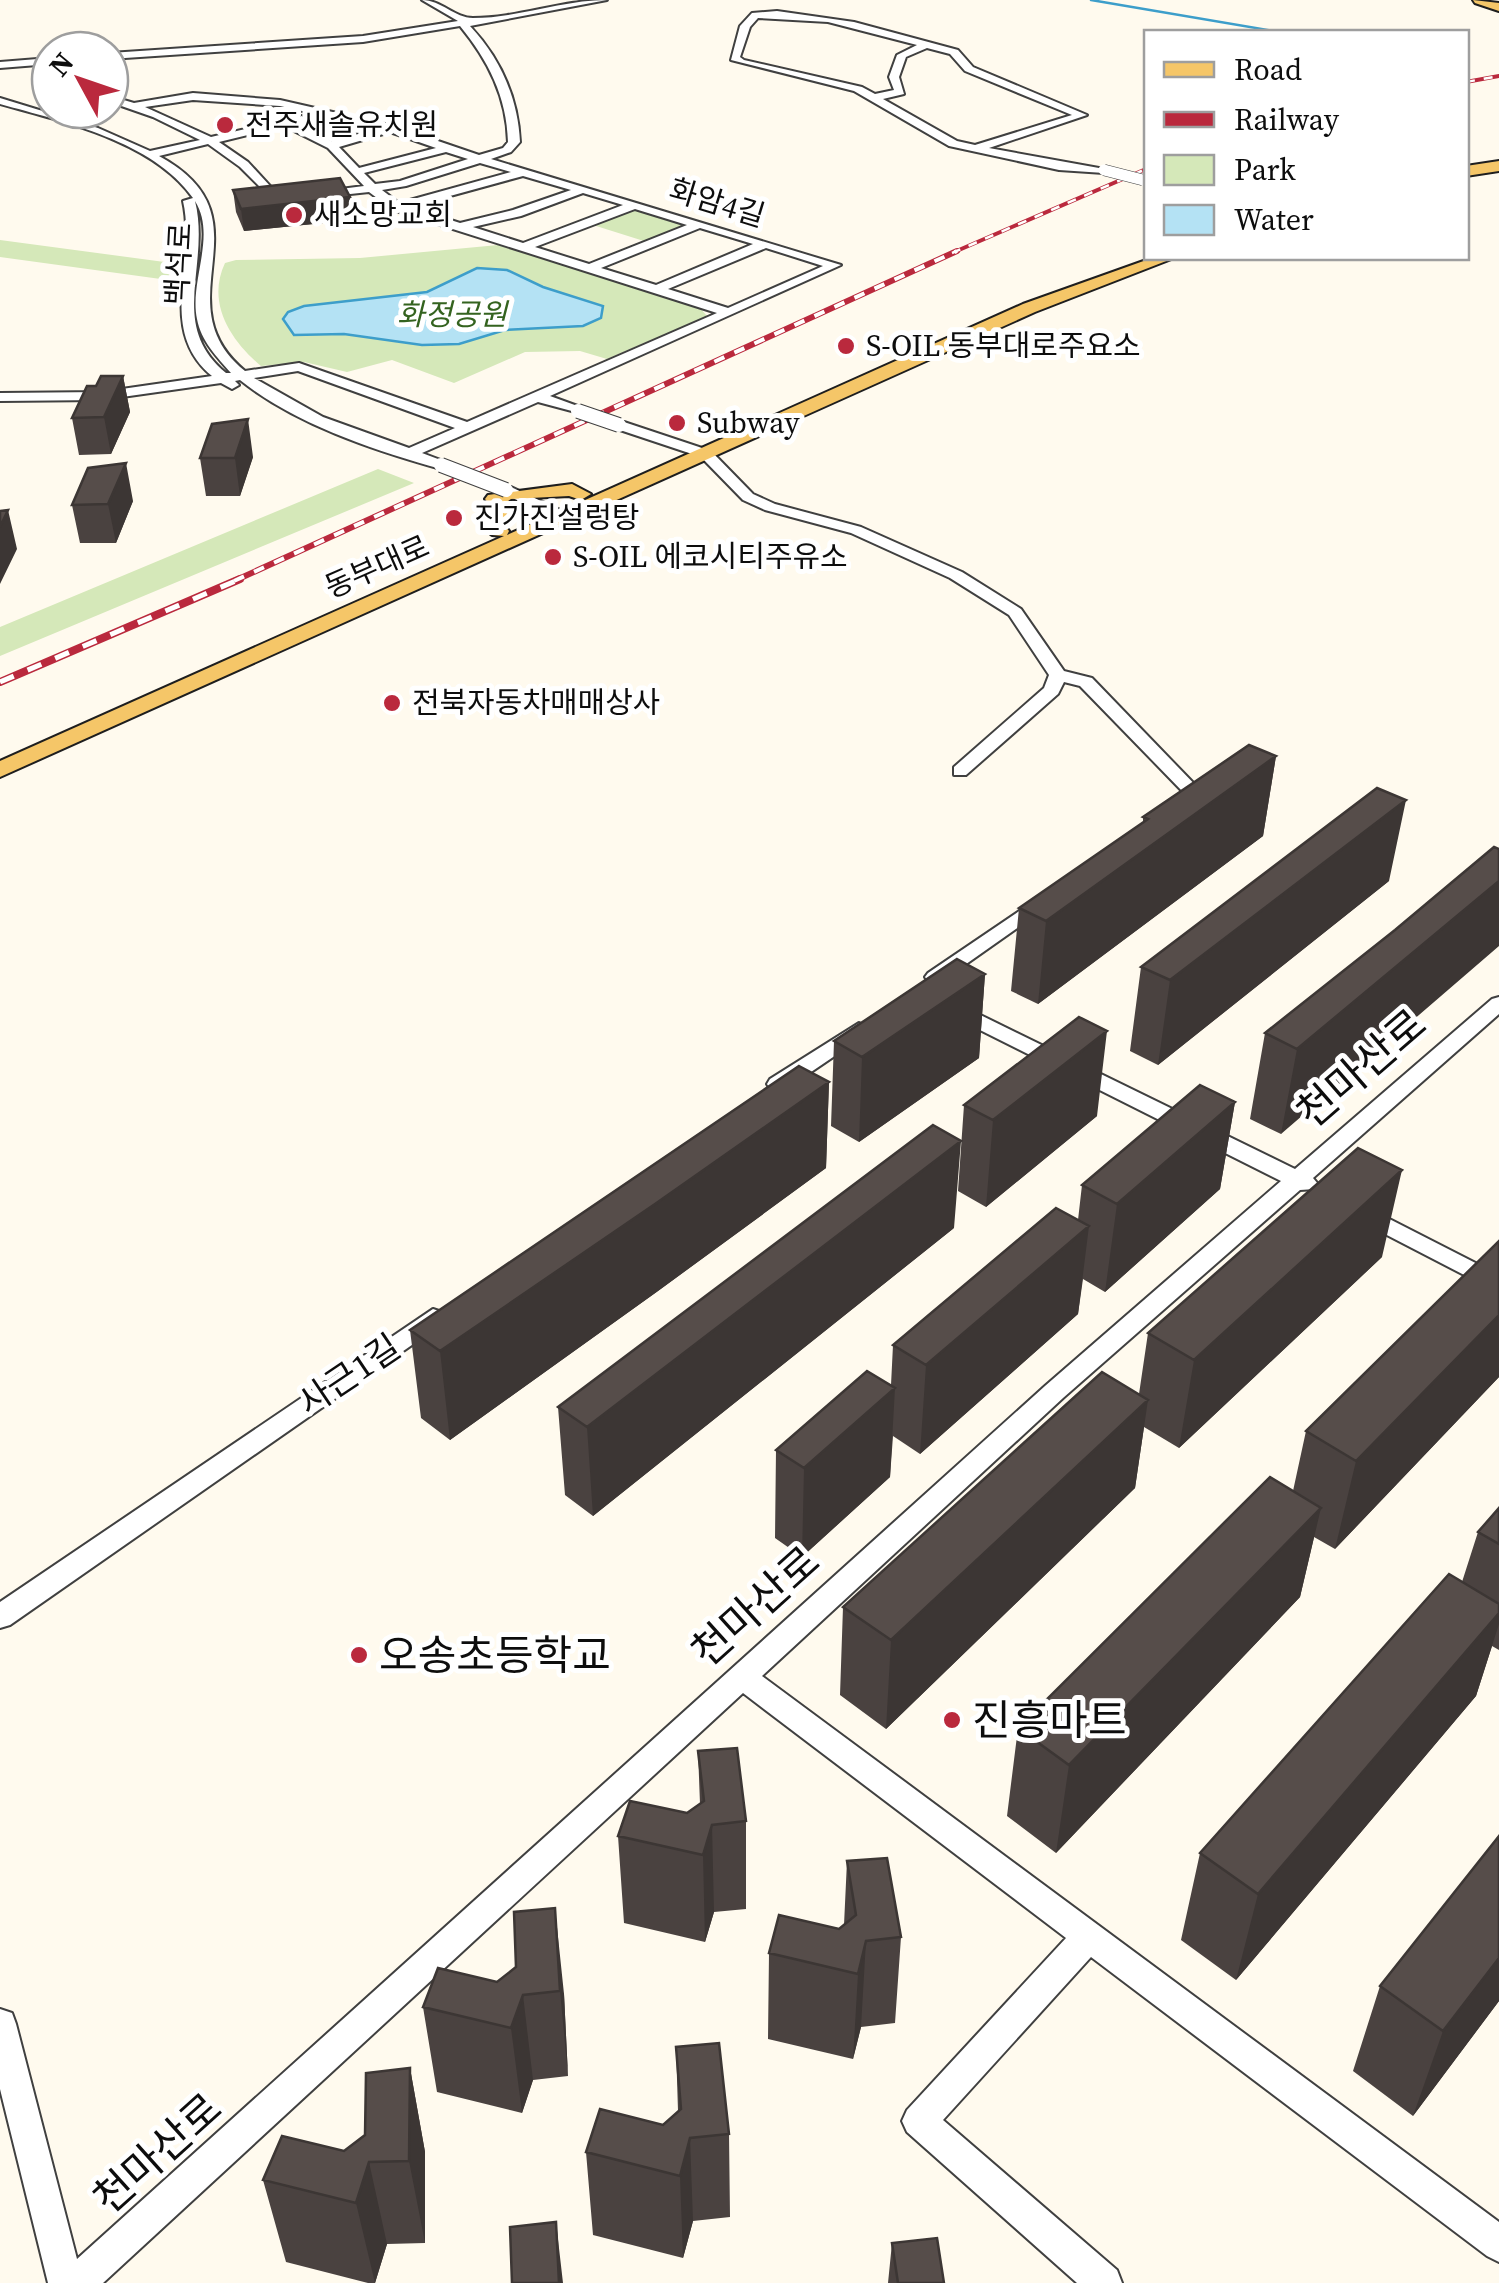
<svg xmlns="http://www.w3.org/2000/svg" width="1499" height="2283" font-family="'Source Serif 4','Noto Sans KR',serif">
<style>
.green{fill:#d5e8b9}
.water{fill:#b4e2f4;stroke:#3d9eca;stroke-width:2.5}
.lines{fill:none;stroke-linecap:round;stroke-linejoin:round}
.stream{stroke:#3d9eca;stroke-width:2.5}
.minor-casing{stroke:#404040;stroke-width:4}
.major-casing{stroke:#1e1e1e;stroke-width:4}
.minor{fill:#fff;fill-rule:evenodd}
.major{fill:#f5c668;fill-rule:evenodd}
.rail-far2-casing{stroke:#ba293d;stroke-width:4}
.rail-far1-casing{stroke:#ba293d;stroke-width:6}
.rail-casing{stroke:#ba293d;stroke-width:8}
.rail-far2{stroke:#fff;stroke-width:2.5;stroke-dasharray:9;stroke-linecap:butt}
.rail-far1{stroke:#fff;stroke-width:4;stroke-dasharray:11;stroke-linecap:butt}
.rail{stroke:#fff;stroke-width:5;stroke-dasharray:15;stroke-linecap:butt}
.minor-bridge-far1-casing{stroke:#404040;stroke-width:12;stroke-linecap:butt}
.minor-bridge-casing{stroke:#404040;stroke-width:16;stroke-linecap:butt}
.minor-bridge-far1{stroke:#fff;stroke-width:11}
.minor-bridge{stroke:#fff;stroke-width:14}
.wall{fill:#4a4240}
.shaded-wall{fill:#3c3634}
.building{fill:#564d4a;stroke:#3c3634;stroke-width:2.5}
.poi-dot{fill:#ba293d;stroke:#fff;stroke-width:4}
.labels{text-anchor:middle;stroke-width:10;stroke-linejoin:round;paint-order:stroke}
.far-poi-label{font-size:30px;fill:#0d0d0d;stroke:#fff;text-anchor:start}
.far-street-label{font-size:30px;fill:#0d0d0d;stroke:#fff}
.far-park-label{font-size:30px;font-style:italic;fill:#34631f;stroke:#fff}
.street-label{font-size:35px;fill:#0d0d0d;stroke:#fff}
.near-street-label{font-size:42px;fill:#0d0d0d;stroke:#fff}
.near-poi-label{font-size:42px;fill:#0d0d0d;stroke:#fff;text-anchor:start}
</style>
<rect width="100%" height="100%" fill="#fffaee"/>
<path class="green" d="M634,209l54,17 -41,16 -54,-17z
M0,240l172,23 -4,17 -168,-23z
M498,245l202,63 7,8 -100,43 -27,-8 -55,1 -71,31 -62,-23 -45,12 -43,-10 -43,4c-30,-25 -55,-63 -36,-103l11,-3 124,-2z
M378,469l36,14 -414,173v-29z"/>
<path class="water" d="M477,268l30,2 36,17 60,19 -2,12 -18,8 -78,4 -46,14 -37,1 -78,-11 -50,1 -11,-16 5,-7 16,-6 123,-14z"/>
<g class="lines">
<path class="stream" d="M1091,0l188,32"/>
<defs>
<path id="minor" d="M422,0c19,0 33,18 51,18 45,0 89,-18 134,-18l-137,26c30,32 48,72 50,116l-9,10 -20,7 350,106 -291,131 33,12v6l-45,-12 -116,51 24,9v6l-5,1c-68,-19 -146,-45 -201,-89l-5,1 4,4 -7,4 -11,-6 -120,17 -101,1v-8l101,-1 111,-16c-56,-46 -15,-115 -29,-175l10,-3c-40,-57 -129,-76 -193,-94v-6l98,30 52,23 50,-11 -47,-23 -43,-15v-6l24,7 59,-10 87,7 114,26 85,29 24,-7 5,-6c-1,-45 -20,-82 -48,-116l-97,16 -253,17v-6l253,-17 95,-15zM193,100l87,6 97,22 -44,14 -37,-18 10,-3 -4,-5 -91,21 -66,-30zM284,126l44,22 36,38 -47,6 -6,4 2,2 56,-6 24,18 324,103 -250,109 -168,-59 -54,8c-86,-70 29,-153 -86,-215l49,-12 32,23 37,37 6,-4 -35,-38 -29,-20zM390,132l46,16 -77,20 -20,-21zM446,152l22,7 -68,22 -25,3 -11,-11zM480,163l31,9 -112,31 -17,-13 24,-4zM523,176l48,14 -58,20 -53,13 -50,-16zM583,193l40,12 -100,38 -50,-16 48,-11zM195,201c22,35 -6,80 2,118 4,22 20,38 34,54h-5c-59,-48 -15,-108 -31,-172zM635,209l52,16 -98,39 -54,-17zM700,228l53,16 -97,41 -55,-17zM766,248l57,18 -95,42 -60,-19zM298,371l157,57 -46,20 -86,-31 -69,-39z
M777,11l77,11 104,28 15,17 114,48 -98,33 121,22 -6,3 -45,-3 -110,-24 -95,-55 -123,-31 9,-34 12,-13zM758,18l70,4 89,23 -20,10 -8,22 5,13 -19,4 -13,-7 -118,-27 -4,-3 10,-30zM927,48l23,6 15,17 107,44 -97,30 -18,-4 -74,-42 21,-5 -5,-17 7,-20z
M50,58v6l-50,4v-6z
M614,422h10l87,29 42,43 22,10 86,23 101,45 59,37 43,62 28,7 112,116 -17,14h-14v-8l11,-7 -104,-107 -16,-4 -6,12 -92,81h-12v-8l90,-79 5,-13 -40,-60 -59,-37 -99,-45 -86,-23 -22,-10 -42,-43 -87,-29z
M501,487h10l62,29 -13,3 -59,-26z
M1040,897l10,6 -3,4 -105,74h-14l-3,-4 3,-4z
M1499,997v17l-186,164 5,6 -3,5 -15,1 -237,208 -301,278 737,546v40l-12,-6 -396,-299 -148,163 174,150 5,13h-45l-170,-151 -5,-11 5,-11 159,-172 -323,-245 -640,590h-55l-48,-194v-80l12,4 4,11 61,235 968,-873 236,-205 -333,-167 -4,-4 4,-4h14l333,163 197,-170z
M859,1023l11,6 -3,5 -81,55h-16l-3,-5 3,-5z
M1362,1205l137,70v18l-145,-75 -4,-5z
M433,1309l9,3 3,6 -3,6 -432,301 -10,3v-26z"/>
<path id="major" d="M1473,0l26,3v8l-24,-8z
M1499,161v10l-33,5v-10z
M1152,258h22l-139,54 -1035,465v-16l504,-225 -12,-1 -12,-9 15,-14 -10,-13 3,-4 84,-11 19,10 -10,6 -12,-4 -58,3 -3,2 8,10 -11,15 4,5 -2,4 516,-231z"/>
</defs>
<use href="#minor" class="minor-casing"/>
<use href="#major" class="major-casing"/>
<use href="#minor" class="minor"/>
<use href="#major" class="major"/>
<defs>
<path id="rail-far2" d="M1466,82l33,-6
M952,253l194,-84"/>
<path id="rail-far1" d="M234,581l723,-330"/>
<path id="rail" d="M0,682l240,-103"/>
</defs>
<use href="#rail-far2" class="rail-far2-casing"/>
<use href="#rail-far1" class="rail-far1-casing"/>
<use href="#rail" class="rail-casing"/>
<use href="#rail-far2" class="rail-far2"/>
<use href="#rail-far1" class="rail-far1"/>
<use href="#rail" class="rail"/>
<defs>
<path id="minor-bridge-far1" d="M1104,170l39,10"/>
<path id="minor-bridge" d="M578,411l41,14
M441,465l65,25"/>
</defs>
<use href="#minor-bridge-far1" class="minor-bridge-far1-casing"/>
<use href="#minor-bridge" class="minor-bridge-casing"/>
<use href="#minor-bridge-far1" class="minor-bridge-far1"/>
<use href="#minor-bridge" class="minor-bridge"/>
</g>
<path class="wall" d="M233,190l120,30 -109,11 -8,-19z
M123,376l7,36 -19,42 -32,1 -7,-37 24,-32z
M253,457l-13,39h-34l-6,-38z
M133,501l-17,42h-36l-8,-38z
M1276,756l-13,80 -225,168 -27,-13 8,-83 124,-86v-5z
M1389,881l-231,184 -28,-14 11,-84z
M1395,930l-114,204 -31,-15 15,-86z
M985,974l-6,84 -120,84 -28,-16 3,-85z
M829,1082l-3,86 -168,123 -208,149 -29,-22 -11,-88z
M1235,1102l-15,87 -115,103 -22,-13 -5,35 -158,140 -27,-18 -3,41 -88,80 -27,-19 1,-88 115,-65 2,-40 185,-125 4,-35z
M964,1105l133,11 -111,91 -28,-16z
M954,1228l-361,288 -28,-21 -7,-88z
M1499,1241v136l-164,172 -21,-12 -14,60 -244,256 -49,-37 11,-88 275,-237 13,-60z
M1382,1257l-203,191 -35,-21 -9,61 -249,241 -46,-34 3,-88 296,-213 9,-61z
M1499,1508v142l-7,-4 -16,50 -240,284 -55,-40 19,-87 262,-271 16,-50z
M698,1751l48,70v88l-32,3 -9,30 -81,-19 -6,-87 69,-23 13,-9z
M1499,1836v165l-86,115 -60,-45 27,-85z
M847,1861l54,76 -6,86 -34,4 -8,32 -85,-20 1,-86 70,-24 5,-4z
M514,1912l50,82 4,82 -35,4 -11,33 -85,-21 -14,-85 74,-25 19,-15z
M676,2047l53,87 1,83 -37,4 -10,37 -90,-23 -7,-83 77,-27 15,-14z
M410,2068l15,84v91l-38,1 -12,39h-7l-82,-21 -23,-82 81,-29 21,-16z
M892,2243l52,40h-56z"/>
<path class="shaded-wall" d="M350,197l3,23 -109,11 -3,-22z
M123,376l7,36 -19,42 -7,-37z
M248,419l5,38 -13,39 -5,-38z
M126,463l7,38 -17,42 -8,-39z
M8,510l9,39 -17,35v-57z
M1276,756l-13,80 -225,168 8,-83z
M1406,800l-17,81 -231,184 12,-85z
M1499,881v65l-218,188 16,-85z
M985,974l-6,84 -120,84 3,-85z
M1107,1031l-10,85 -111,91 7,-87z
M829,1082l-3,86 -168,123 -208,149 -10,-89z
M1235,1102l-15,87 -115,103 12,-88z
M961,1141l-7,87 -361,288 -6,-89z
M1402,1170l-20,87 -203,191 15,-88z
M1089,1226l-11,88 -158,140 6,-89z
M1499,1315v62l-164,172 21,-88z
M895,1388l-5,89 -88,80 2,-89z
M1148,1400l-13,88 -249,241 5,-89z
M1321,1508l-21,89 -244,256 13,-88z
M1499,1613v11l-23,72 -240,284 22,-86z
M712,1825l2,87 -9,30 -2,-87z
M555,1908l9,86 4,82 -8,-85z
M866,1941l-5,86 -8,32 5,-85z
M1499,1958v43l-86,115 30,-85z
M523,1995l10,85 -11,33 -11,-85z
M410,2068l15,84v91l-16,-82z
M690,2138l3,83 -10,37 -3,-82z
M369,2162l18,82 -12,39 -19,-80z
M556,2222l7,61h-4z"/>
<path class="building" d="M340,178l10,19 -109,12 -8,-19z
M101,376h22l-19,41 -32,1 15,-32h9z
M248,419l-13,39h-35l12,-34z
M126,463l-18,41 -36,1 16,-37z
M8,510l-8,17v-16z
M1249,745l27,11 -230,165 -27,-13 129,-89 -5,-2z
M1377,788l29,12 -236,180 -29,-13z
M1494,847l5,2v32l-202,168 -32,-16 130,-103z
M957,959l28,15 -123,83 -28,-16z
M1079,1017l28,14 -114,89 -29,-15z
M799,1066l30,16 -174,122 -215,147 -30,-21z
M1200,1085l35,17 -118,102 -35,-19z
M933,1125l28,16 -374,286 -29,-20z
M1358,1148l44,22 -208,190 -46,-27z
M1056,1208l33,18 -163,139 -33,-20z
M1499,1241v74l-143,146 -50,-30z
M867,1371l28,17 -91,80 -28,-18z
M1102,1372l46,28 -257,240 -48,-33z
M1270,1477l51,31 -252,257 -51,-37z
M1499,1508v36l-21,-12z
M1449,1574l50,30v9l-241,281 -58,-41z
M737,1748l9,73 -34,4 -9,30 -85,-19 12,-35 57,12 17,-12 -6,-50z
M1499,1836v122l-56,73 -63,-45z
M887,1858l14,79 -35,4 -8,33 -89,-21 10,-38 60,14 17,-14 -9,-54z
M555,1908l5,83 -37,4 -12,33 -88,-21 15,-39 59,14 19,-15 -2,-55z
M719,2043l10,91 -39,4 -10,38 -94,-24 14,-43 63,16 18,-16 -5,-62z
M410,2068l-1,93 -40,1 -13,41 -93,-23 19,-44 62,15 21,-16 1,-62z
M556,2222l3,61h-47l-2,-56z
M937,2238l7,45h-46l-6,-40z"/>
<g class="poi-dot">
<circle cx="225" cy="125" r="10"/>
<circle cx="294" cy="215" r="10"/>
<circle cx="846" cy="346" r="10"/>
<circle cx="677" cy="423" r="10"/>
<circle cx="454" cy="518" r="10"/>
<circle cx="553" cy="557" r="10"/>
<circle cx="392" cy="703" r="10"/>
<circle cx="359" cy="1655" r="10"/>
<circle cx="952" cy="1720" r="10"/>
</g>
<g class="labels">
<g class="far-poi-label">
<text x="245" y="135">전주새솔유치원</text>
<text x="314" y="225">새소망교회</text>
<text x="866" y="356">S-OIL 동부대로주요소</text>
<text x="697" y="433">Subway</text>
<text x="474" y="528">진가진설렁탕</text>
<text x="573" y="567">S-OIL 에코시티주유소</text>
<text x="412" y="713">전북자동차매매상사</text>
</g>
<g class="far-street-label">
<text transform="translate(717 203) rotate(17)" y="10">화암4길</text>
<text transform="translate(179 264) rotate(-87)" y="10">백석로</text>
<text transform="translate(377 567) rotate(-24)" y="10">동부대로</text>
</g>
<g class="far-park-label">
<text x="452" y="325">화정공원</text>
</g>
<g class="street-label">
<text transform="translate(349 1375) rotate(-34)" y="12">사근1길</text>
</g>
<g class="near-street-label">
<text transform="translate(1361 1068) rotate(-41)" y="15">천마산로</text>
<text transform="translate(755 1606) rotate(-42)" y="15">천마산로</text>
<text transform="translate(157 2153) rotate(-42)" y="15">천마산로</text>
</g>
<g class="near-poi-label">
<text x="379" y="1670">오송초등학교</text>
<text x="972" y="1735">진흥마트</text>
</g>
</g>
<rect x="1144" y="30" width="325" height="230" fill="#ffffff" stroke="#9e9e9e" stroke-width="2.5"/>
<rect x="1164" y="62" width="50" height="15" fill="#f5c668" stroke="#9e9e9e" stroke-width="2.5"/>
<text x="1234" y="80" font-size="30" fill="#0d0d0d">Road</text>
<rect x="1164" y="112" width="50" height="15" fill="#ba293d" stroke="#9e9e9e" stroke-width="2.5"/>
<text x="1234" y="130" font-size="30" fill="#0d0d0d">Railway</text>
<rect x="1164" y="155" width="50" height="30" fill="#d5e8b9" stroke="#9e9e9e" stroke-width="2.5"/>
<text x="1234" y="180" font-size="30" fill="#0d0d0d">Park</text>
<rect x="1164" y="205" width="50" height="30" fill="#b4e2f4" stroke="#9e9e9e" stroke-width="2.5"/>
<text x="1234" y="230" font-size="30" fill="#0d0d0d">Water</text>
<g transform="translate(80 80) rotate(310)"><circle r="48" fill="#ffffff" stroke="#9e9e9e" stroke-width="2.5"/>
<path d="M0-8L18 38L0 25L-18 38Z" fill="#ba293d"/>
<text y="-15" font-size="28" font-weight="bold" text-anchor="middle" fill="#0d0d0d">N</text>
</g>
</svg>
